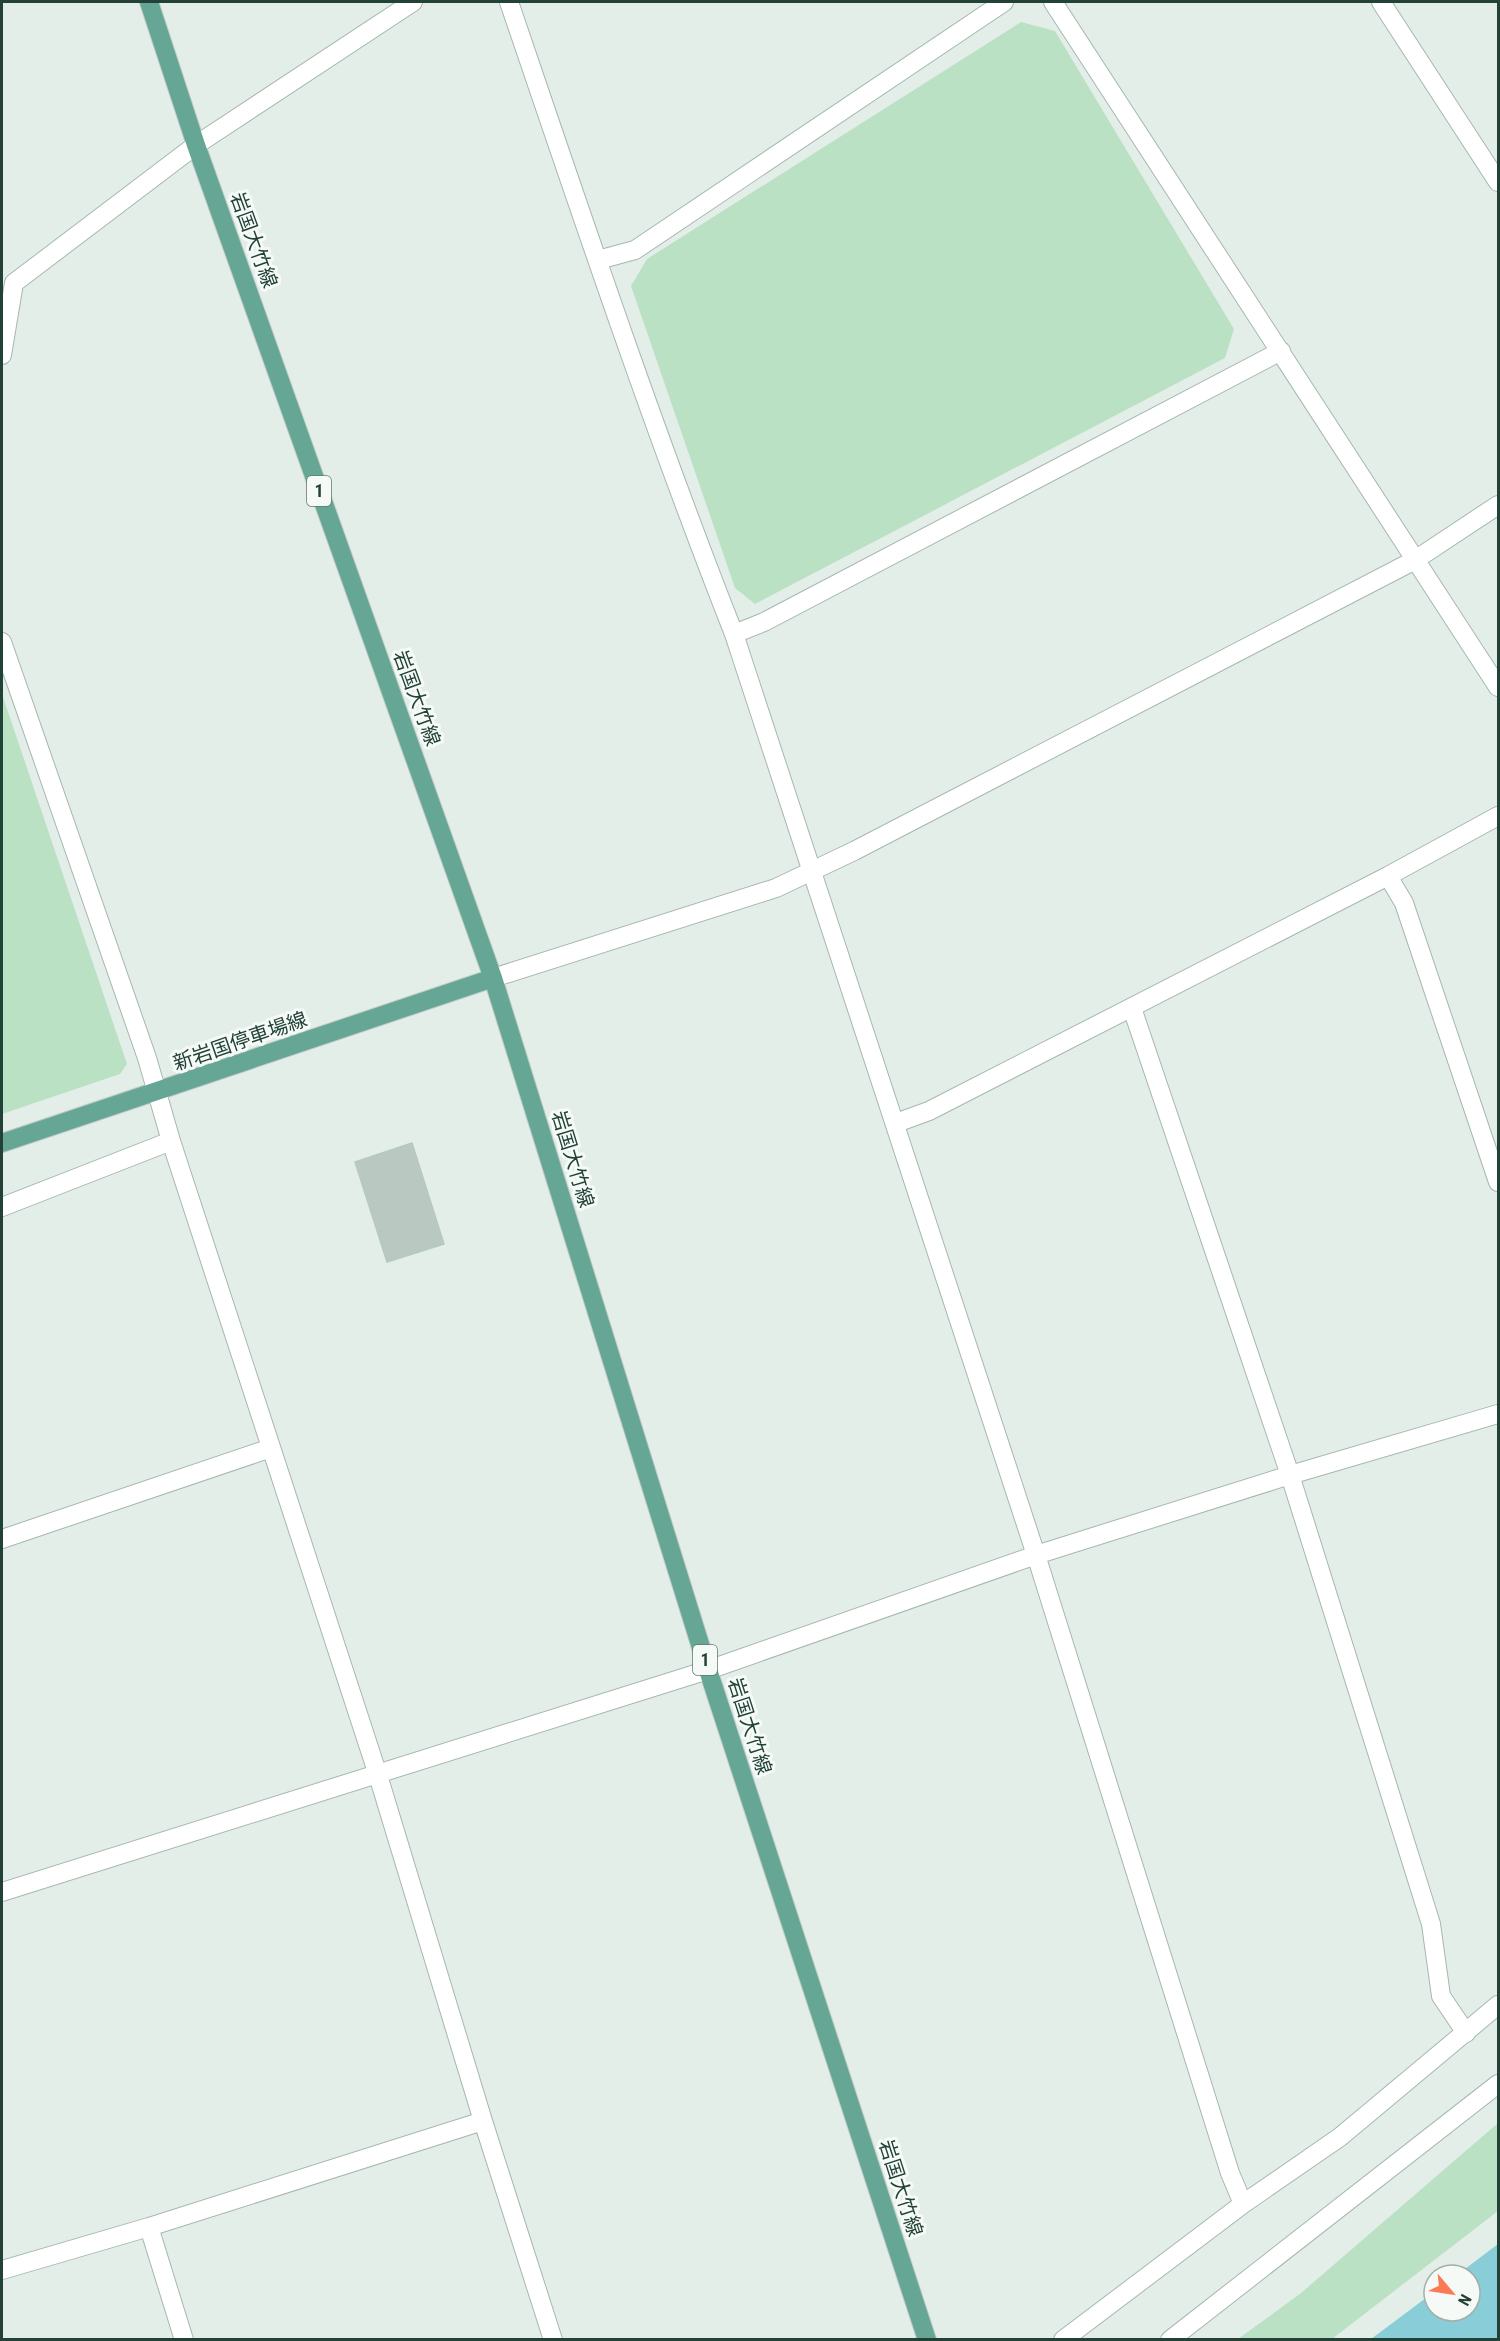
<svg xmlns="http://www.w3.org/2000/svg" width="1500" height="2341" font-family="'Roboto Condensed','Noto Sans JP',sans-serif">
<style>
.green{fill:#bbe1c4}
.water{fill:#88cdd7}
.building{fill:#b9c9c2;stroke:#b6c9c0;stroke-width:1.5}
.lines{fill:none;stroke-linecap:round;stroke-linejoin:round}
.minor-casing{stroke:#a6b7b0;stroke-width:20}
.major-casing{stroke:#c1cac7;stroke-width:20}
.minor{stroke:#fff;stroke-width:18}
.major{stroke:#65a794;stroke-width:18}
.labels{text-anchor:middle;stroke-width:6;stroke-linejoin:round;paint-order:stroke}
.shield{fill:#f5faf7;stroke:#617971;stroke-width:1.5}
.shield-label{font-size:18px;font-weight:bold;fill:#224238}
.street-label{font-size:20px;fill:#224238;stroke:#f5faf7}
</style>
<rect width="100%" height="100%" fill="#e4eee9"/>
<path class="green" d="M1021,22l34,9 179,298 -9,29 -470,246 -20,-16 -104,-302 16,-27z
M2,694l125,370 -7,10 -118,40z
M1498,2123v88l-166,128h-94l63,-46z"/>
<path class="water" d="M1498,2244v95h-127l63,-47v19h36v-36h-13z"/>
<path class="building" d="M412,1143l32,101 -57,18 -32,-100z"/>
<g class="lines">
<defs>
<path id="minor" d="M509,2c72,211 143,424 225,632l302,921 194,618 13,31
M1053,2l445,685
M1381,2l117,180
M598,260l37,-10 369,-248
M2,355l12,-72 182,-138 217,-143
M734,634l30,-12 517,-271
M2,642l145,416 24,83 206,631 106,349 70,219
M1388,876l16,27 94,279
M493,978l283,-90 78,-37 561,-291 83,-55
M1132,1008l158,467 141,449 10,72 25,37
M896,1123l33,-12 459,-235 110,-60
M2,1207l169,-66
M2,1539l269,-91
M2,1892l706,-222 328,-115 254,-80 208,-61
M149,2227l35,113
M2,2270l147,-43 334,-106
M1063,2340l180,-136 97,-67 158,-132
M1170,2340l328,-256"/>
<path id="major" d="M149,2l47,143 297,833 215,692 219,670
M2,1143l491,-165"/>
</defs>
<use href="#minor" class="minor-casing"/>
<use href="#major" class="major-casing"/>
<use href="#minor" class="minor"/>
<use href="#major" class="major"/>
</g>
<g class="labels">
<g class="shield">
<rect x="307" y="476" width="24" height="30" rx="4.5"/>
<rect x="693" y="1645" width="24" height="30" rx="4.5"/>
</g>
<g class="shield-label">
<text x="319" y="497">1</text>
<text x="705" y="1666">1</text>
</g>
<g class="street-label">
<text transform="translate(254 240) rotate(70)" y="7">岩国大竹線</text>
<text transform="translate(417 698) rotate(70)" y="7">岩国大竹線</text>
<text transform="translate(240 1041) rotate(-19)" y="7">新岩国停車場線</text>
<text transform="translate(573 1159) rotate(73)" y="7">岩国大竹線</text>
<text transform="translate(750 1726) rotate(72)" y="7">岩国大竹線</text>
<text transform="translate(901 2188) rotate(72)" y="7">岩国大竹線</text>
</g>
</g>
<rect width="1500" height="2341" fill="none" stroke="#224238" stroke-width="6"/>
<g transform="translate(1452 2293) rotate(119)"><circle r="28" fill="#f5faf7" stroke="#a1b0ab" stroke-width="1.5"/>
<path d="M0-4.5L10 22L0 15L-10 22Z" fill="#fb7955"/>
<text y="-9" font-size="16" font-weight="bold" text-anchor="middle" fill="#224238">N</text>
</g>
</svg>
